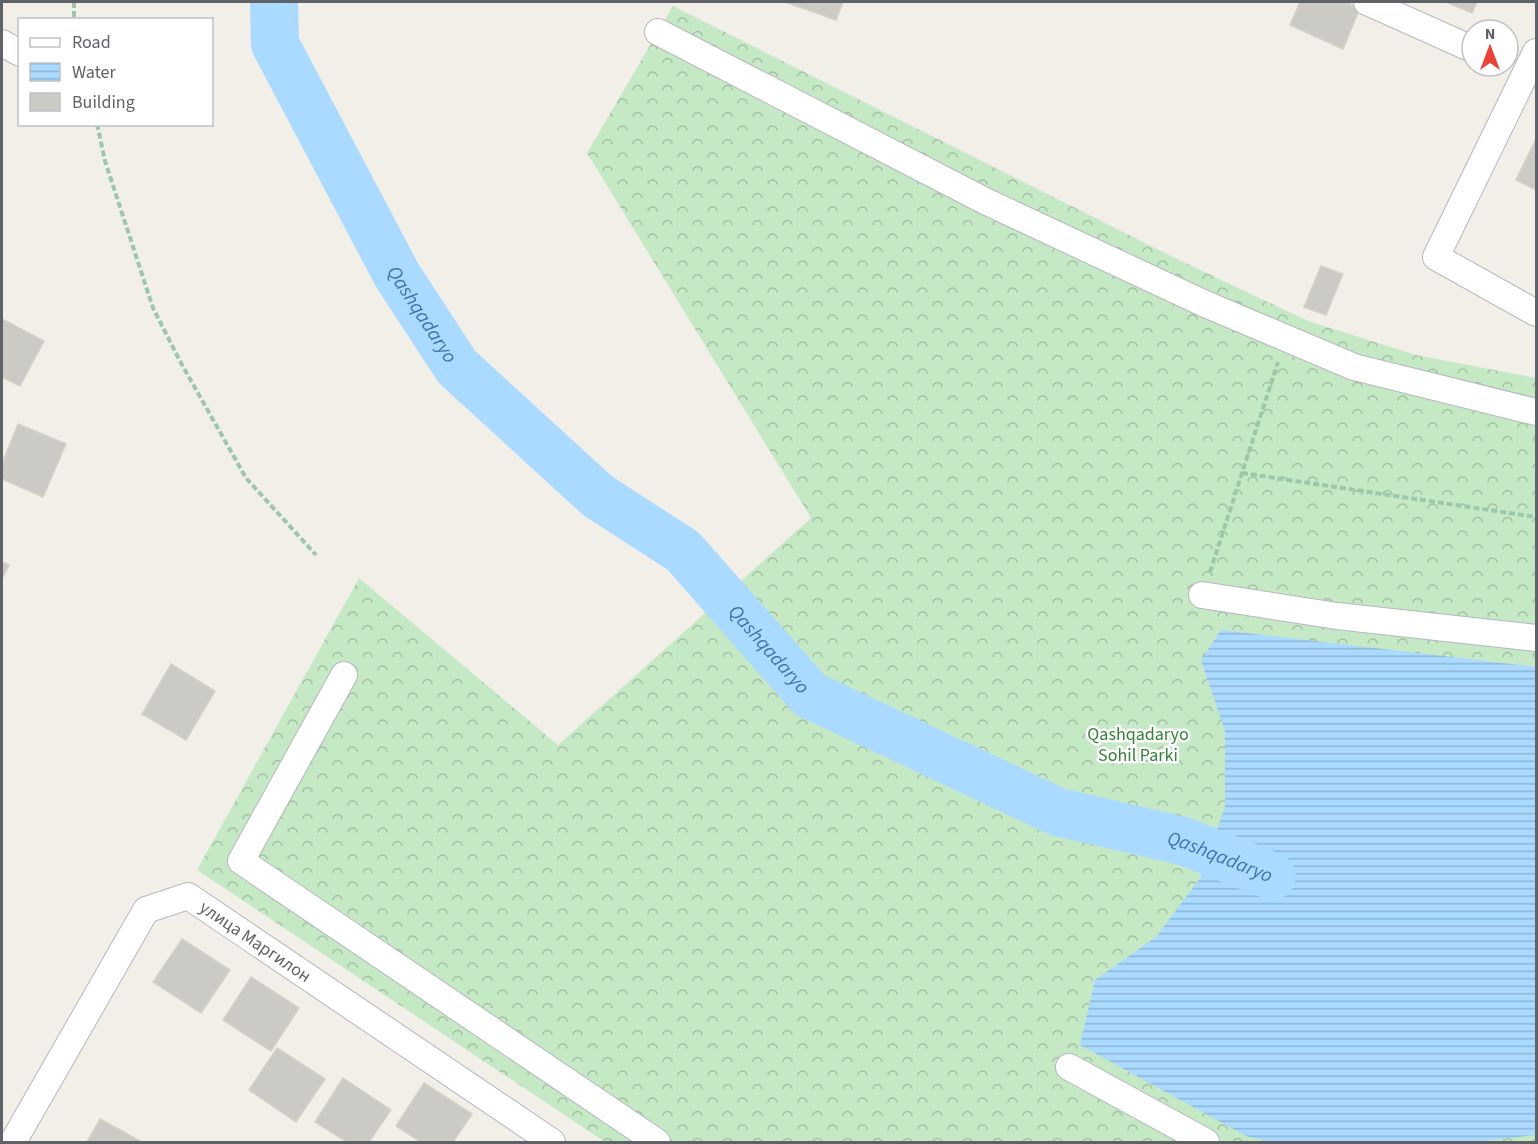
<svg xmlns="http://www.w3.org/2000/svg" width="1538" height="1144" font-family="'Source Sans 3',sans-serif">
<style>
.forest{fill:url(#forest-crowns)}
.water{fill:url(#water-rules)}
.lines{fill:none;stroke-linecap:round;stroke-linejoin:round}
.river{stroke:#aadaff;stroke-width:48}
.building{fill:#cccac5;stroke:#d6d1c6;stroke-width:1.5}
.street-casing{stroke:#b5b8bc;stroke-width:28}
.path{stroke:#9cc7a9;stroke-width:4;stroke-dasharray:6 3;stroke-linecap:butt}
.street{stroke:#fff;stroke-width:26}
.labels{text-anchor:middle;stroke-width:5;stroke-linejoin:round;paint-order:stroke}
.park-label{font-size:18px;fill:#348238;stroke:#fff}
.street-label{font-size:18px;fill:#5f6368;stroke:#fff}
.water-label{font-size:20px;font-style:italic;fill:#4174aa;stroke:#fff}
</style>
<defs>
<pattern id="forest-crowns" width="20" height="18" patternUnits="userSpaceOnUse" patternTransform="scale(1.5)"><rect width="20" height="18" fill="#c5e8c5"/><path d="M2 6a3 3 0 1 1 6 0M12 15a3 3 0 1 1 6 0" fill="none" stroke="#a3c0a4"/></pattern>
<pattern id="water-rules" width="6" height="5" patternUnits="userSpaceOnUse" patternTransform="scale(1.5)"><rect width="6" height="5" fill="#aadaff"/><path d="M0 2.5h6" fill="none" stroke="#8eb4d2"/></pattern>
</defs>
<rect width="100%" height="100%" fill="#f1efe8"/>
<path class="forest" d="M673,6l504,253 131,62 108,34 120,23v764h-931l-408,-272 162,-292 199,167 253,-227 -224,-365z"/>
<path class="water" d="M1221,630l315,37v468l-62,7h-204l-24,-6 -166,-91 15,-65 61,-43 45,-60 24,-71v-75l-24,-71z"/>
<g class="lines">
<path class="river" id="s1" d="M274,2l1,42 122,231 60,92 141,129 85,55 127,144 248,117 125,29 89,35"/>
</g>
<path class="building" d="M785,2h58l-7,18z
M1300,2h45l15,6 -17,41 -53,-24z
M1446,2h31l-5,11z
M1535,141l1,1v48l-20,-10z
M1321,266l22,8 -17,41 -22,-8z
M2,319l42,22 -24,45 -18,-9z
M18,424l48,20 -23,53 -41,-18v-15z
M2,562l7,3 -7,14z
M171,664l44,27 -29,49 -44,-26z
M182,939l48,31 -29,43 -48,-31z
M251,977l48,31 -28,43 -48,-31z
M277,1048l48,31 -29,43 -47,-32z
M343,1078l48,32 -22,32h-22l-32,-20z
M424,1083l48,31 -19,28h-32l-25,-16z
M100,1119l42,23h-55z"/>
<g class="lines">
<defs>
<g id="street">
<path d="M1367,2l105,47"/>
<path d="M658,32l327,169 218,102 151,64 182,45"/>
<path d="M2,43l18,10"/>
<path d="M1536,52l-100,205 100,56"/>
<path d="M1202,595l135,21 199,22"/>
<path d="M344,675l-103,186 416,281"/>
<path d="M1069,1067l137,75"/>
<path id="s2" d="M13,1142l133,-232 42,-14 364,246"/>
</g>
</defs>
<use href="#street" class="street-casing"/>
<path class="path" d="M74,2v18
M97,124l8,37 48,147 28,55 65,115 70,77
M1242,473l294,44
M1210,572l68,-210"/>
<use href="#street" class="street"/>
</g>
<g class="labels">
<g class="park-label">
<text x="1138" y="740">Qashqadaryo<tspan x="1138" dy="21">Sohil Parki</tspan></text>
</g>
<g class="street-label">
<text dy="6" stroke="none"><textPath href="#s2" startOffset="393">улица Маргилон</textPath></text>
</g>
<g class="water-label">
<text dy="7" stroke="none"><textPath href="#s1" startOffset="350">Qashqadaryo</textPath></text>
<text dy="7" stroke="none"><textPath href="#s1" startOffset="836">Qashqadaryo</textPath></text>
<text dy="7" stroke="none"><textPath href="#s1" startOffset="1340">Qashqadaryo</textPath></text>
</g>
</g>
<rect width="1538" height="1144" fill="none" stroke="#5f6368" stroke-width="6"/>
<rect x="18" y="18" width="195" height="108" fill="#ffffff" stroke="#bfc1c3" stroke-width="1.5"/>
<rect x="30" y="38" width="30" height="9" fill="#ffffff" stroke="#bfc1c3" stroke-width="1.5"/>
<text x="72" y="48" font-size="18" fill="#5f6368">Road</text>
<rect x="30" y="63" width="30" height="18" fill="url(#water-rules)" stroke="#bfc1c3" stroke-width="1.5"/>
<text x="72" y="78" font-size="18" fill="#5f6368">Water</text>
<rect x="30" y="93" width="30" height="18" fill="#cccac5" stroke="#bfc1c3" stroke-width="1.5"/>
<text x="72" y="108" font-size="18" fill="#5f6368">Building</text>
<g transform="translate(1490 48)"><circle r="28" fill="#ffffff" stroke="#bfc1c3" stroke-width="1.5"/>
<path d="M0-4.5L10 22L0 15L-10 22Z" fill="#ea4335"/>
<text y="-9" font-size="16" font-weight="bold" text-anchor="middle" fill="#5f6368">N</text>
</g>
</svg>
